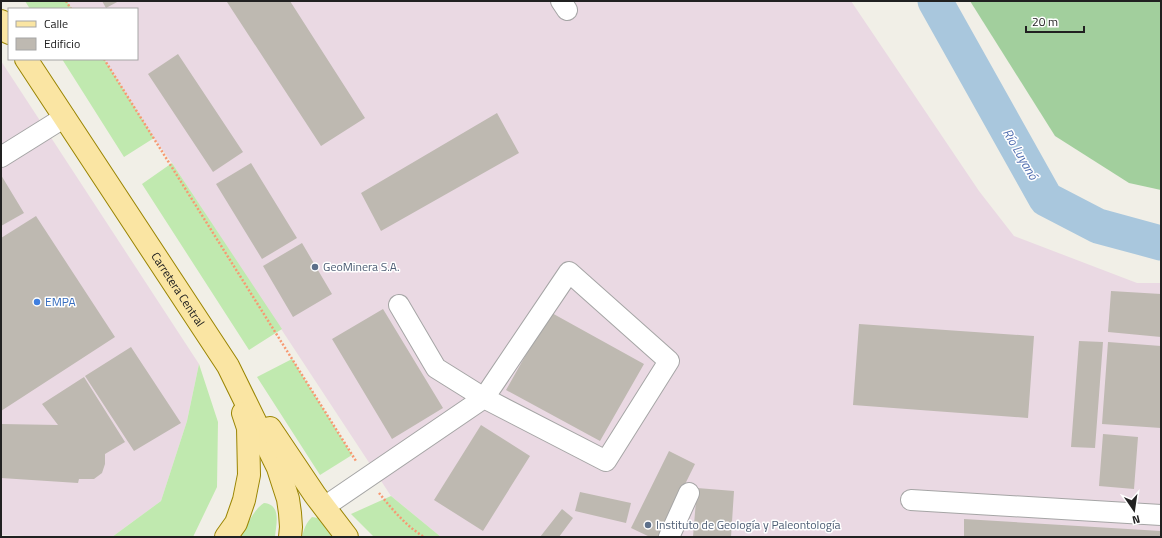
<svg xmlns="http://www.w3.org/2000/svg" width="1162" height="538" font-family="'Titillium Web',sans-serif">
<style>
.industrial{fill:#ead9e3}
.grass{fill:#c0e9af}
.forest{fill:#a2cf9d}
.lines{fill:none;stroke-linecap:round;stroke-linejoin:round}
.river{stroke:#a9c7dd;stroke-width:35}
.building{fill:#beb9b1}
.minor-casing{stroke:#a5a5a5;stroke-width:22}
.major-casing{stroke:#9a8503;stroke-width:24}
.path{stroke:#f79972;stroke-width:2.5;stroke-dasharray:2 2;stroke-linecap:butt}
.minor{stroke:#fff;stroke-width:20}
.major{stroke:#fae5a3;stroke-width:22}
.service-dot{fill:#5c6f8a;stroke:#fff;stroke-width:1.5}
.shop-dot{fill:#3f7fe0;stroke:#fff;stroke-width:1.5}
.labels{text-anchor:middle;stroke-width:3;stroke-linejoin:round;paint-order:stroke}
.service-label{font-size:12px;fill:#4e5e75;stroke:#fff;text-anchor:start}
.street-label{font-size:12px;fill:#212121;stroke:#fff}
.shop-label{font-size:12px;fill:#366cbe;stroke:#fff;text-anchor:start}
.water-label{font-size:13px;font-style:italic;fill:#4e6caf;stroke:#fff}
</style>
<rect width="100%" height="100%" fill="#f1efe7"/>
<path class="industrial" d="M67,1h784l128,190 35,45 123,47h24v254h-720l-50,-41 -219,-333 -18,-25 -50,-79h33v-50h-65z
M1,61l198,303 -12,57 -26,80 -49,36h-63l-48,-2z"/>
<path class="grass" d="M25,1h42l5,8h-42z
M62,59h42l50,79 -30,19z
M172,163l110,166 -33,21 -107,-166z
M292,359l60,96 -32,20 -63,-98z
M199,364l19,58 -1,65 -24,50h-81l49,-36 26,-80z
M391,496l50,41h-67l-23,-23z
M264,503c18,2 12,21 11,34h-35c8,-12 12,-26 24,-34z
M312,517l6,1 14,19h-30c2,-8 4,-14 10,-20z"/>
<path class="forest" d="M970,1h191v189l-32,-7 -74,-47z"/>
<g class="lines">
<path class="river" d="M935,1l111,198 52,27 63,17"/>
</g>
<path class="building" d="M102,1h17l-13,7z
M228,1h62l75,117 -44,28 -94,-144z
M178,54l65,98 -30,20 -65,-98z
M497,113l22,40 -138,78 -20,-38z
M251,163l46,75 -35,21 -46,-75z
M1,175l23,38 -23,13z
M36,216l79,121 -114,74v-173z
M302,243l30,51 -39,23 -30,-51z
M1111,291l50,3v43l-53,-5z
M383,309l60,99 -51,31 -60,-100z
M550,312l94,52 -44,77 -94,-51z
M859,324l175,12 -6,82 -175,-13z
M1079,341l24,1 -8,106 -24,-1z
M1108,342l53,4v82l-59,-4z
M131,347l50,76 -47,28 -49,-75z
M84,377l41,65 -20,12v10l-3,9 -8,6h-15l-1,4 -77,-5v-54l57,1 -16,-21z
M481,425l49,31 -47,75 -49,-31z
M1103,434l35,3 -4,52 -35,-3z
M669,451l26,13 -36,73h-9l-19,-9z
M697,488l37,3 -3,46h-38z
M580,492l51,11 -5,20 -51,-12z
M562,509l11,9 -14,19h-19z
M964,519l197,12v6h-197z"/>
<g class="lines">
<defs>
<path id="minor" d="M561,1l6,9
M1,157l64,-40
M911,500l250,15
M324,507l160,-109 85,-126 100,89 -63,100 -122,-63 -48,-30 -37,-63
M669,537l20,-44"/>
<g id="major">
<path d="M1,21l8,12"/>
<path id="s1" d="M26,59l202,307 50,102 10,31 2,14 1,14 -1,10"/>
<path d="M270,428l45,67 32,42"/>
<path d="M226,537l10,-14 8,-23 5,-25 -1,-47 -5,-15"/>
</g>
</defs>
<use href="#minor" class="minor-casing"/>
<use href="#major" class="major-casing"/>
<path class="path" d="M66,1l5,8
M104,59l252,402
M379,493c13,16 27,33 45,44"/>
<use href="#minor" class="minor"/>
<use href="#major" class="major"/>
</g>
<g class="service-dot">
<circle cx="315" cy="267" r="4"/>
<circle cx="648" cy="525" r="4"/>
</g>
<circle class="shop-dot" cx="37" cy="302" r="4"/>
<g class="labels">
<g class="service-label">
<text x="323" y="271">GeoMinera S.A.</text>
<text x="656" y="529">Instituto de Geología y Paleontología</text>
</g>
<g class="street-label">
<text dy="4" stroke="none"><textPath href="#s1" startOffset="276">Carretera Central</textPath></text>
</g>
<g class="shop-label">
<text x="45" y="306">EMPA</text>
</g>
<g class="water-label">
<text transform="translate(1021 154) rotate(60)" y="5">Río Luyanó</text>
</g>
</g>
<rect width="1162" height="538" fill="none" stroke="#212121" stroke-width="4"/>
<rect x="8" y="8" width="130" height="52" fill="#ffffff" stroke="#a6a6a6"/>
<rect x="16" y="21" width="20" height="6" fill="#fae5a3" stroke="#a6a6a6"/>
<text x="44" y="28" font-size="12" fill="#212121">Calle</text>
<rect x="16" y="38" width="20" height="12" fill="#beb9b1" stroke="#a6a6a6"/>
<text x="44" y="48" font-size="12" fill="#212121">Edificio</text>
<g transform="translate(1134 510) rotate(167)" stroke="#ffffff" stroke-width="3" paint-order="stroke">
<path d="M0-3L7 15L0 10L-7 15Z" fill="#212121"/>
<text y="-6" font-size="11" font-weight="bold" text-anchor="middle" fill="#212121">N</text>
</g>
<path d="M1026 26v6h58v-6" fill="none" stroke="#212121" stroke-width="2"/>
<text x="1032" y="26" font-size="12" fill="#212121" stroke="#ffffff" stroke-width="3" paint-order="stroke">20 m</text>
</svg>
